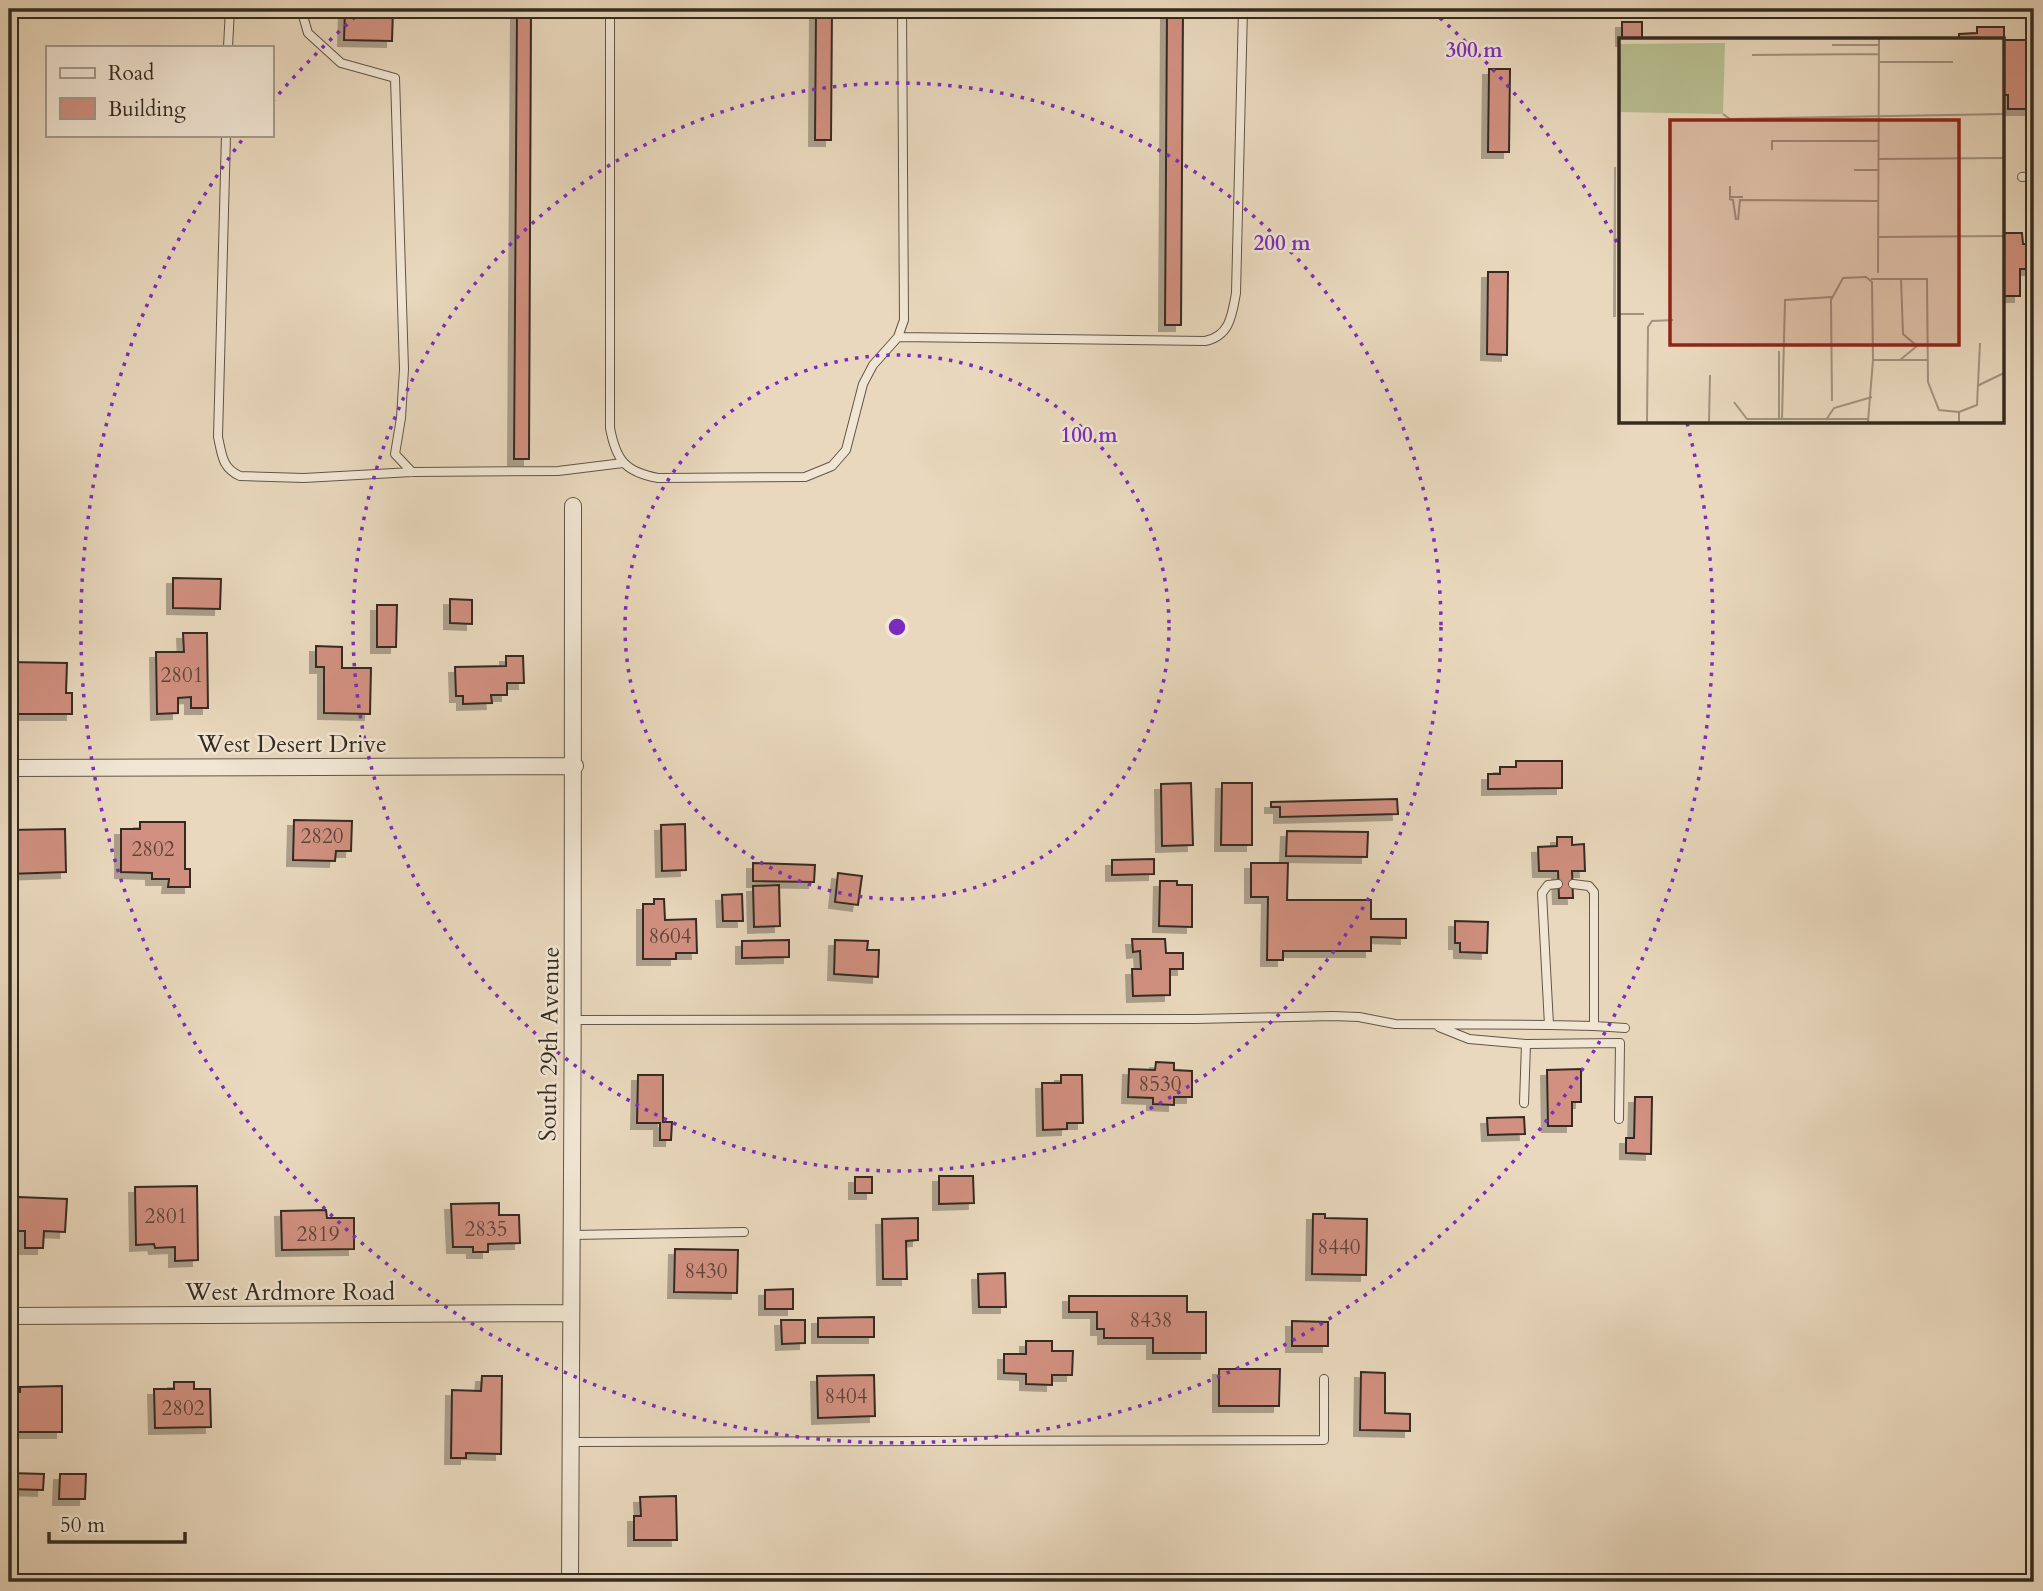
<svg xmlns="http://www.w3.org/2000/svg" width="2043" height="1591" font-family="Cardo,serif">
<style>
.building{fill:#d19080;stroke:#342b21;stroke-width:2;filter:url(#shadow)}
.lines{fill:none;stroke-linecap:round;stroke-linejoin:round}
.service-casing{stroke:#615648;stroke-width:10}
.minor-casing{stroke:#615648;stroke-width:18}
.service{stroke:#f1e6d4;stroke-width:8}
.minor{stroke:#f1e6d4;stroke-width:16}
.ring{fill:none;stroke:#7b2cbf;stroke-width:3.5;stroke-dasharray:3.5 7}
.labels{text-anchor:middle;stroke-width:5;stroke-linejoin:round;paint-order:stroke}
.number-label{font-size:21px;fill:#5b4439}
.street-label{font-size:24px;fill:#342b21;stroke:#f1e6d4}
.inset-road{fill:none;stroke:#a1937f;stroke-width:2}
.view{fill:#8f2418;fill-opacity:0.15;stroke:#8f2418;stroke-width:3.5}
.inset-edge{fill:none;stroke:#342b21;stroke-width:3.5}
.centre{fill:#7b2cbf;stroke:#f1e6d4;stroke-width:3.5}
.ring-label{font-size:21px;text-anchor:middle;font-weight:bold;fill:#7b2cbf;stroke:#f1e6d4;stroke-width:5;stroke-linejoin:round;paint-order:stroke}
</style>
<defs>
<filter id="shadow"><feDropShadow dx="-6" dy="6" stdDeviation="0" flood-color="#0004"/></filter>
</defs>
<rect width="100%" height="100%" fill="#e9d8bd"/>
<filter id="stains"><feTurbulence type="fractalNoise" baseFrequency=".00286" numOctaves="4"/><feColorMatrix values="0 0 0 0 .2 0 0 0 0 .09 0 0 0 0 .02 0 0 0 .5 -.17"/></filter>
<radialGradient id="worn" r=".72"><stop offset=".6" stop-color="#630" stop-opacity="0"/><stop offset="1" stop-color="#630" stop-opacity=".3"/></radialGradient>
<path class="building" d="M345,9h48l-1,32 -48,-1z
M517,9h14l-2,450h-15z
M816,9h16l-1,131h-16z
M1167,9h16l-2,316h-16z
M1622,22h20v18h-20z
M1977,27h27v13h28v69h-24v-14h-5v-55h-44v-6l18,-1z
M1489,69h21l-1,83h-21z
M1621,161v149h-1z
M2003,233h19l1,11h11v25h-14v27h-17z
M1488,272h20l-1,83 -20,-1z
M173,578l48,1 -1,30 -47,-1z
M450,599l22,1v24l-22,-1z
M377,605h20l-1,42h-19z
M183,633h24l1,75h-17v-11l-13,1v15l-21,1 -1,-62h28z
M316,646l26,1v21h29l-1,46 -46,-1v-46h-8z
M506,656h17l1,27h-17v12h-16l1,8 -29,1v-8h-7l-1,-29 51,-1z
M9,662l58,1 -1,30h6v21h-63z
M1516,761h46v27l-74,1v-15h12v-7h16z
M1191,783l2,62 -31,1 -1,-62z
M1222,783h30v62h-31z
M1397,799l1,15 -118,3v-10h-9v-5z
M294,820l58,1 -1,30h-15l-1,10 -42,-1z
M140,822h45v47h5v18h-22l1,-8h-17v-6l-31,-1v-43h19z
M685,824l1,46 -24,1 -1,-46z
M65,829l1,43 -57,2v-44z
M1287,831l81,1 -1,25 -81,-1z
M1557,837h15v8l12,-1 1,27h-13l1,27h-14l-1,-27h-19l-1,-24 19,-1z
M1154,859v15l-42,1v-15z
M753,863l62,2 -1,17 -61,-1z
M1251,863h37l-1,37h84v19h35v19l-35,-1v14h-88v9h-16l1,-63h-17z
M838,873l24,3 -4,29 -23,-3z
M1160,881h17v4h15v42l-33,-1z
M779,885l1,41 -26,1 -1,-41z
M742,894l1,27h-20l-1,-26z
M654,899h10l1,21 31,-1 1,34h-21v6h-33v-55h11z
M1455,921l33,1 -1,31 -27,-1v-9h-5z
M1132,939h33l1,14h17v16h-13v26l-37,1 -1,-27h9l-1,-18 -7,1z
M789,940v17l-47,1v-17z
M835,940l33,1 -1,9h12l-1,27 -44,-3z
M1156,1062l18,1v7l18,1v26h-18v8l-21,-1v-6l-25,-1 1,-28 26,1z
M1581,1069v33h-9v24h-24l-1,-56z
M638,1075h25v47h9l-1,18h-11v-17h-23z
M1061,1075h21l1,48h-16v6l-24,1 -1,-47h19z
M1635,1097h17l-1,57 -25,-1v-15h8z
M1524,1117l1,17 -37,1 -1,-17z
M939,1176h34l1,27 -35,1z
M855,1177h17v16h-17z
M197,1186l1,74 -23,1v-14l-20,1 -1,-4 -18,1 -1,-58z
M18,1197l49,2 -2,33 -21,-1 -1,17h-18v-17h-9z
M499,1203v12h20l1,28 -32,1v8h-15v-5h-20l-2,-43z
M326,1210l1,8h27v31l-72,1 -1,-39z
M1313,1214h12v4l42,1 -1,56 -54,-1z
M918,1218v22l-12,1 1,38h-24l-1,-60z
M675,1249l63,1 -1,43 -63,-1z
M1005,1273l1,34h-27l-1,-33z
M793,1289v20h-28v-19z
M1069,1296h118v16h19v41h-53v-15h-49v-9h-7v-17h-28z
M874,1317v20h-56v-19z
M781,1320h24v23l-23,1z
M1292,1321l36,1v24h-36z
M1026,1341h26v10h21l-1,24h-20v10l-26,-1v-10l-22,-1v-19h22z
M1219,1369h61l-1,37h-60z
M1361,1372l24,1v40l25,1v17l-50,-1z
M874,1375l1,41 -57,2 -1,-42z
M482,1376h20l-1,78 -35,-1v5h-15l1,-68 29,1z
M174,1382h20v7h16l1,38 -56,1 -1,-39h20z
M62,1386v46h-53v-40h11v-5z
M9,1473l35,1 -1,16 -34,-1z
M60,1474h26l-1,25h-26z
M676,1496l1,44h-43v-24h7l-1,-19z"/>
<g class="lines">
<defs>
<path id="service" d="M301,9l7,24 33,30 54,15 9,291 -3,49 -6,36 17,18
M610,9v419c6,32 15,44 48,50l147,-1 27,-11 14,-16 17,-66 10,-19 25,-28 6,-17 -2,-311
M228,47l2,-38
M226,135l-8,302c4,18 4,31 22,39l64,2 108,-6 146,-1 65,-8
M2022,177l12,-1
M898,337l307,4c25,-5 27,-26 31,-48l7,-284
M1573,884l16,2 5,6v134l31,2
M573,1020l623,-1 137,-3 26,1 36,7 154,1 -7,-132 6,-8 10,-1
M1549,1025l45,1
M1439,1027l30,12 57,5 -2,59
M1526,1044l94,-1 -1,76
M572,1235l172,-3
M571,1442l753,-2v-61"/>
<path id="minor" d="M9,768l566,-2
M9,1316l562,-3
M570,1582c1,-359 5,-717 3,-1076"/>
</defs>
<use href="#service" class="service-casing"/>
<use href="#minor" class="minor-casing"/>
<use href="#service" class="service"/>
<use href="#minor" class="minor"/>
</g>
<g class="ring">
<circle cx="897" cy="627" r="272"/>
<circle cx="897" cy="627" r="544"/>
<path d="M272 102A816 816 0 0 1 362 11M1432 11A816 816 0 0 1 1621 250M1687 423A816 816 0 1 1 245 136"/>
</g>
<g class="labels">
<g class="number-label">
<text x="182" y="682">2801</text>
<text x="322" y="843">2820</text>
<text x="153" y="856">2802</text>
<text x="670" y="943">8604</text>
<text x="1160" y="1091">8530</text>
<text x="166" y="1223">2801</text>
<text x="486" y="1236">2835</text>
<text x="318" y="1241">2819</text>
<text x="1339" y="1254">8440</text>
<text x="706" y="1278">8430</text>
<text x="1151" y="1327">8438</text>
<text x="846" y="1403">8404</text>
<text x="183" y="1415">2802</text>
</g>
<g class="street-label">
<text x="292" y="752">West Desert Drive</text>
<text transform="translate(549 1044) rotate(-89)" y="8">South 29th Avenue</text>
<text x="290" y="1300">West Ardmore Road</text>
</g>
</g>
<g transform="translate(1619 38)">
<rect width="385" height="385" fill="#e9d8bd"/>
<path d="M106,5l-2,71 -104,-2v-68z" fill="#b8be90"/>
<path class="inset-road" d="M213,7h47M133,17l127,-1M260,24h74M104,76l7,5 274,-5M153,112v-9h106M259,121l126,-1M235,132h24M111,148v11h13M110,161l4,1 3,20M119,182l2,-20 138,1M259,199l126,-1M259,235l1,-234M252,241h56l1,103 11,28 20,2M0,276h25M281,322l17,-14 -14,-12 -2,-56M358,348l27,-13M213,363l-1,-101 12,-22 23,-1 6,5 1,78M115,364l13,17h122M160,380v-67M163,381l3,-119 47,-3M207,382l8,-12 38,-11M28,384l1,-95 4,-6 21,-1M90,384l1,-47M249,384l5,-62h54M340,384v-10l18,-7 3,-62"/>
<path class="view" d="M51,82h289v225h-289z"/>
<rect width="385" height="385" class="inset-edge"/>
</g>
<circle cx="897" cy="627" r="10" class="centre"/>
<g class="ring-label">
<text x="1474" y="57">300 m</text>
<text x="1282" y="250">200 m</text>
<text x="1089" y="442">100 m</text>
</g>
<rect width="2043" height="1591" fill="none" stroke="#e9d8bd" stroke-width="35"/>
<rect x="10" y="10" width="2022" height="1570" fill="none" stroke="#342b21" stroke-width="3.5"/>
<rect x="18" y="18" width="2008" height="1556" fill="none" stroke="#342b21" stroke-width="2"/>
<rect x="46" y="46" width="228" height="91" fill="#f1e6d4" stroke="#a59b8c" stroke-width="2"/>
<rect x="60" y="68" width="35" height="10" fill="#f1e6d4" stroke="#a59b8c" stroke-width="2"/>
<text x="108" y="80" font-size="21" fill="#342b21">Road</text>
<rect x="60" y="98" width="35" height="21" fill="#d19080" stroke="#a59b8c" stroke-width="2"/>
<text x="108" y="116" font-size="21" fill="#342b21">Building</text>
<path d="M49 1532v10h136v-10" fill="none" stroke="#342b21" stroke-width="3.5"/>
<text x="60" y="1532" font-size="21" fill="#342b21" stroke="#f1e6d4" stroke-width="5" paint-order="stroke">50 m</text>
<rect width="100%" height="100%" filter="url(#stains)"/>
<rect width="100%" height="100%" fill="url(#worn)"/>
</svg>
